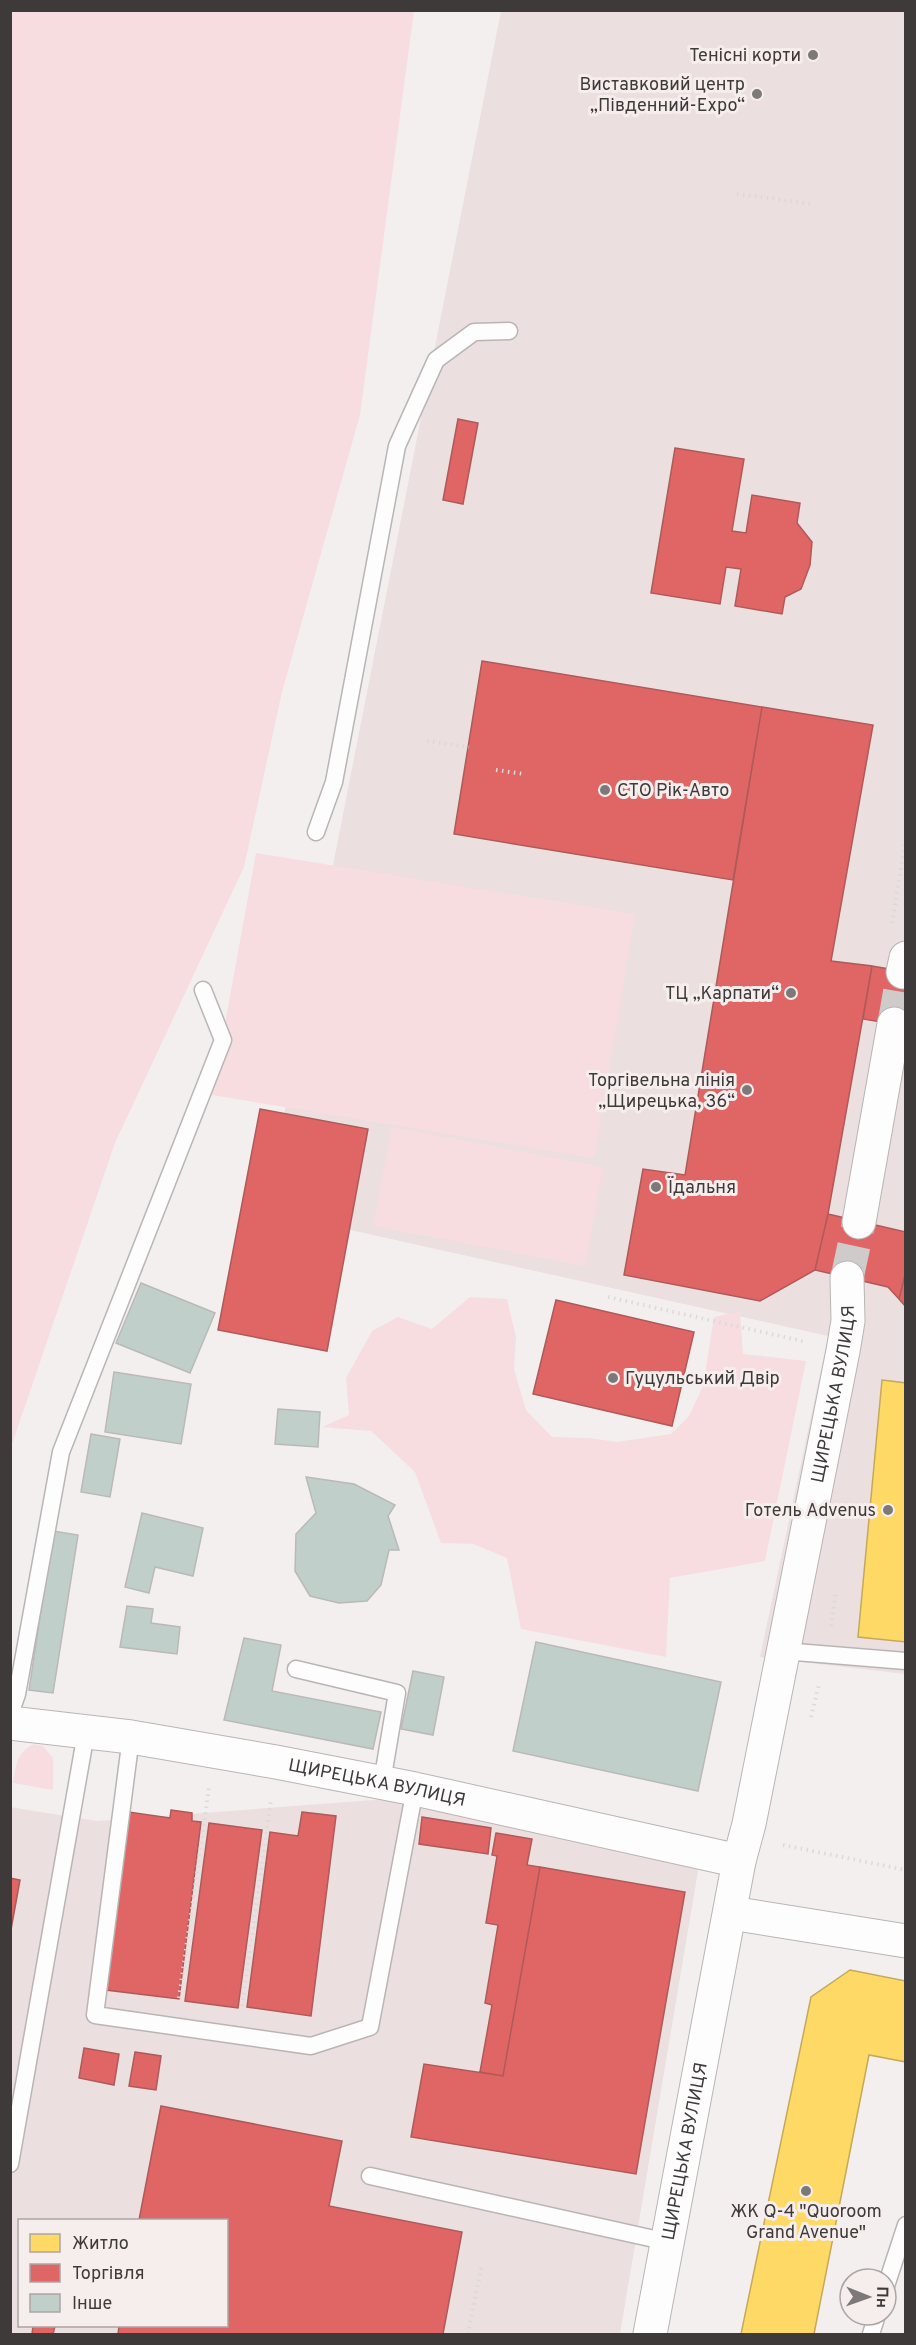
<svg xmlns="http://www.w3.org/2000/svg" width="916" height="2345" font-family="Overpass,sans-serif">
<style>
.built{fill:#ebdfdf;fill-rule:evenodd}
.green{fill:#f7dddf}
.homes{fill:#ffd966;stroke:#c5a959;stroke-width:1.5}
.shops{fill:#e06666;stroke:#af5959;stroke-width:1.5}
.building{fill:#c1cfca;stroke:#bab9b8;stroke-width:1.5}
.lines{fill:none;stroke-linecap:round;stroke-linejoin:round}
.street-tunnel{stroke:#d0cbcb;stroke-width:33;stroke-dasharray:33 16;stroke-linecap:butt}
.lane-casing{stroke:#b9b5b5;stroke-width:19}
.street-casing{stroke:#b9b5b5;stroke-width:35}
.path{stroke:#dbdada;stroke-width:4;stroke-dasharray:1.5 4.5;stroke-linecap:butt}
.lane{stroke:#fdfdfd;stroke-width:16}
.street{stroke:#fdfdfd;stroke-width:33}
.poi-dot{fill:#7e7979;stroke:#f6eded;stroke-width:2}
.labels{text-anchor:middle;stroke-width:6;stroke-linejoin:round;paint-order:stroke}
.poi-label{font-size:18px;fill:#3e3a3a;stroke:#f6eded;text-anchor:end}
.street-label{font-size:18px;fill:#3e3a3a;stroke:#f6eded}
</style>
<rect width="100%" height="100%" fill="#f4efef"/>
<path class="built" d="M501,11h404v1663l-145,-17 68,-321 -563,-125z
M387,1799l312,66 -79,469h-609l-1,-527 87,14zM20,2220h206v106h-206z"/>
<path class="green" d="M10,11h404l-54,404 -78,277 -38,175 -129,276 -104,304z
M256,853l379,61 -41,244 -382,-63z
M392,1127l211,40 -18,99 -212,-40z
M470,1297l37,2 9,38 -2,32 12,41 26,27 37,1 28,4 54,-8 18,-18 14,-30 11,-69 26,-6 3,43 63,7 -41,200 -95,17 -4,79 -145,-28 -14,-71 -34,-14 -32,-1 -26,-71 -44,-41 -49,-4 27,-12 -3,-37 26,-47 26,-14 34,12z
M34,1744l9,2 10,12v32l-40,-7c3,-18 3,-30 21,-39z"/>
<path class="homes" d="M882,1380l24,3v259l-48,-5z
M850,1970l56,11v81l-37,-7 -55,279h-73l70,-337z"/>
<path class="shops" d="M458,419l20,4 -15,81 -20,-4z
M675,448l69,11 -12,72 14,2 6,-38 48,8 -3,20 15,19 -2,23 -9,24 -16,8 -3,17 -47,-8 6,-37 -15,-2 -6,37 -69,-11z
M482,661l280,46 -29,173 -279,-46z
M762,707l111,18 -42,236 41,5 -44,248 -13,56 -55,31 -136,-26 19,-106 42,6z
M872,966l34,6v54l-43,-7z
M260,1109l108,20 -41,222 -109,-21z
M828,1214l78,18v39l-7,28 -11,-12 -73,-17z
M906,1271v36l-7,-8z
M556,1300l138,32 -22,94 -139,-32z
M171,1810l21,3v8l9,1 -22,177 -73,-9 23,-178 41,6z
M302,1812l34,4 -25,200 -64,-9 23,-175 28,4z
M422,1817l69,11 -3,26 -69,-10z
M209,1823l53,7 -24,178 -53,-7z
M496,1833l36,6 -5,26 13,2 -37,209 -23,-4 12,-67 -7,-2 13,-78 -12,-2 11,-67 -5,-1z
M540,1867l145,25 -49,282 -225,-37 13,-73 79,12z
M10,1878l10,2 -10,55z
M84,2048l35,6 -5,31 -35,-7z
M135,2052l26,4 -5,34 -27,-4z
M161,2106l181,35 -13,65 133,26 -19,102h-325l1,-8h107v-106h-87z
M33,2326h22l-2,8h-21z"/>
<path class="building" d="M141,1283l74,30 -25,60 -74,-30z
M114,1372l77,12 -10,60 -76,-12z
M278,1409l42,3 -2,35 -43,-3z
M91,1434l29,5 -10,58 -29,-5z
M306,1477l48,7 41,21 -7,11 11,34h-10l-8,35 -14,16 -28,2 -29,-7 -15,-25 1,-37 20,-21z
M142,1513l61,15 -10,48 -38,-9 -6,26 -24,-6z
M53,1531l25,4 -25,158 -24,-3z
M127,1606l26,3 -2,14 29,4 -3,27 -57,-7z
M244,1638l37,7 -9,46 109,21 -8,37 -149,-29z
M536,1642l185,40 -23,109 -185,-40z
M413,1671l31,6 -11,58 -32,-6z"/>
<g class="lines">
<path class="street-tunnel" d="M894,1024l9,-52
M847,1278l12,-56"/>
<defs>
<path id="lane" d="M316,832l18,-50 63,-336 39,-86 38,-28 35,-1
M783,1651l123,10
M296,1669l101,24 -15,89
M10,1714l7,-20 44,-242 162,-412 -20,-50
M131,1737l-36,278 216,31 59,-19 45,-238
M10,2164l76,-431
M370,2176l298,66
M886,2286l20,-61
M871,2334l6,-19"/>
<g id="street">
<path d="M903,972l3,-14"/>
<path d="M859,1222l35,-198"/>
<path id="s1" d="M10,1723l121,14 145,25 139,27 324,72"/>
<path d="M731,1913l175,28"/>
<path id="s2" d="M650,2334l89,-473 10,-37 94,-473 5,-30 -1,-43"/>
</g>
</defs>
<use href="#lane" class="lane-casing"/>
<use href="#street" class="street-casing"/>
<path class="path" d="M737,194l76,10
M427,741l42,6
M496,770l28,4
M892,923l14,-85
M608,1297l198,45
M831,1626l5,-34
M811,1717l8,-33
M783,1845l123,25
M179,1998l30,-210
M242,2006l29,-206
M468,2334l14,-70"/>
<use href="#lane" class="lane"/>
<use href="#street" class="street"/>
</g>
<g class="poi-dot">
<circle cx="813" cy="55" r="6"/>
<circle cx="757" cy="94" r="6"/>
<circle cx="605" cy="790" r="6"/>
<circle cx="791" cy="993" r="6"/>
<circle cx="747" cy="1090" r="6"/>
<circle cx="656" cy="1187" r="6"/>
<circle cx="613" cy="1378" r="6"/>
<circle cx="888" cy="1510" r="6"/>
<circle cx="806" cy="2191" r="6"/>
</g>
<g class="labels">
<g class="poi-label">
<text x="801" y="61">Тенісні корти</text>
<text x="745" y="90">Виставковий центр<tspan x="745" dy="21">„Південний-Expo“</tspan></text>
<text x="617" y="796" text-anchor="start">СТО Рік-Авто</text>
<text x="779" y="999">ТЦ „Карпати“</text>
<text x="735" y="1086">Торгівельна лінія<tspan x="735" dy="21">„Щирецька, 36“</tspan></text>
<text x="668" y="1193" text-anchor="start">Їдальня</text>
<text x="625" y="1384" text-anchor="start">Гуцульський Двір</text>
<text x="876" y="1516">Готель Advenus</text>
<text x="806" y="2217" text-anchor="middle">ЖК Q-4 "Quoroom<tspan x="806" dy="21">Grand Avenue"</tspan></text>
</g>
<g class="street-label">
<text dy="6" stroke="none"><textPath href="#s2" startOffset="958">ЩИРЕЦЬКА ВУЛИЦЯ</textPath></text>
<text dy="6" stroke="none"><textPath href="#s1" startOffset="372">ЩИРЕЦЬКА ВУЛИЦЯ</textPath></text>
<text dy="6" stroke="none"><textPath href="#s2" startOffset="186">ЩИРЕЦЬКА ВУЛИЦЯ</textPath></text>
</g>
</g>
<rect width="916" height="2345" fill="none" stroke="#3e3a3a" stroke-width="24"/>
<rect x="18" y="2219" width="210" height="108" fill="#f6eded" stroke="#aca5a5" stroke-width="1.5"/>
<rect x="30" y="2234" width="30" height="18" fill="#ffd966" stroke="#aca5a5" stroke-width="1.5"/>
<text x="72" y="2249" font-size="18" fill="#3e3a3a">Житло</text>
<rect x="30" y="2264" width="30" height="18" fill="#e06666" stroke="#aca5a5" stroke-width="1.5"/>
<text x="72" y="2279" font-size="18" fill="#3e3a3a">Торгівля</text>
<rect x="30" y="2294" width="30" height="18" fill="#c1cfca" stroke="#aca5a5" stroke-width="1.5"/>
<text x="72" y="2309" font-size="18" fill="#3e3a3a">Інше</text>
<g transform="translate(868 2297) rotate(91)"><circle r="28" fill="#f6eded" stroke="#aca5a5" stroke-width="1.5"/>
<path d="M0-4.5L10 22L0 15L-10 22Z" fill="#7e7979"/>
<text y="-9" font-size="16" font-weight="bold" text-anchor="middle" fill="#3e3a3a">Пн</text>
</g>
</svg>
